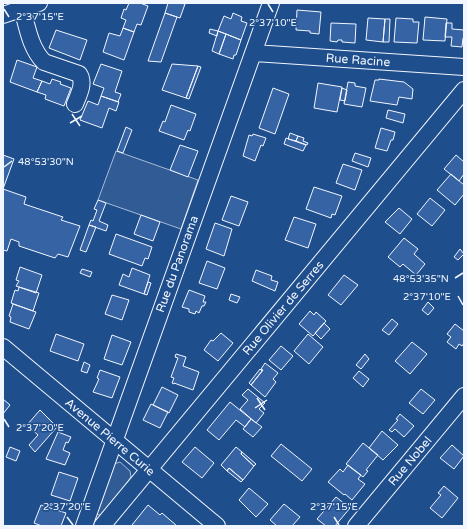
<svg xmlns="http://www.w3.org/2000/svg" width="467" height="529" font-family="'Varela Round',sans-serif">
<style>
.built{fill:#305b95;stroke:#a8bbd7}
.building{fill:#3563a3;stroke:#f2f6ff}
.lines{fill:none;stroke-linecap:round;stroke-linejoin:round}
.minor-casing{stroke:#f2f6ff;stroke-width:18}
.minor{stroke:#1f4e8c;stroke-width:16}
.ticks{fill:none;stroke:#f2f6ff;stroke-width:1.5}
.labels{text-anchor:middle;stroke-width:3;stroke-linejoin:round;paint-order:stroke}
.street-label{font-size:12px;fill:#f2f6ff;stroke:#1f4e8c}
.ticks-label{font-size:10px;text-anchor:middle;fill:#f2f6ff;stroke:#1f4e8c;stroke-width:3;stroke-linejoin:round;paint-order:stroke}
</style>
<rect width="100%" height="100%" fill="#1f4e8c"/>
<path class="built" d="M116,151l82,29 -17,49 -83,-29z
M120,462l10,9 1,6 -28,39 -7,-2 18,-50z"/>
<path class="building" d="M129,3h11l8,3 -7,19 -4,-1 -3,8 -11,-4 3,-8 -5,-2 3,-9 2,1z
M168,3h12l5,1 -5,14 -15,-5z
M297,10l24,2 -2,22 -9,-1v-2l-14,-1z
M165,13l12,4 -16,45 -13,-1z
M233,13l9,4 -1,4 6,2 -6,17 -23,-9 6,-15 7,3z
M425,17l22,2 -2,22 -22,-1z
M368,18l17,1 -2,23 -17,-2z
M396,18l17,1v3h6l-2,21 -23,-1z
M385,19h5l-1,23h-6z
M331,23l25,1 -1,19 -13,-1v-2h-4l-1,2 -7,-1z
M446,23h6v6l12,1v9l-1,-1 -1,9 -11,-1 1,-9h-7z
M123,28l11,4 -10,28 -21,-8 6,-19 11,3z
M210,29l8,2 -1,5 -8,-3z
M56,30l31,10 -7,20 -31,-12z
M218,31l8,3 -7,20 -7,-3z
M226,34l15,6 -5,15h-2l-1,4 -14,-5z
M17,60l20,7 -4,11 9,3 -5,11 -27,-10z
M101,64l21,7 -7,21 6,2 -3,8 -17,-6 3,-8 -11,-4z
M172,64l26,2 -12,32 -24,-8z
M198,66l3,1 -12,32 -3,-1z
M52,79l9,3 -1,2 11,4 -7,18 -19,-7 1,-4 -9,-3 5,-11 8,3z
M379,79l25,3 9,7 -1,10 -13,-2 -2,8 -27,-4 5,-21h4z
M348,82l7,1v3l11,2 -4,19 -18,-3z
M318,83l24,4 -5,25 -23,-4z
M273,88l16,6 -14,40 -16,-6z
M342,88l5,2 -2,11 -5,-1z
M101,96l18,6 -3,9 -7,-3 -7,20 -22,-8 8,-19 10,4z
M171,105l25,9 -6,17 -2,-1 -4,10 -25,-9 4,-10 2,1z
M388,110l17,4 -2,9 -17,-5z
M126,127l6,3 -9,23 -6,-2z
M381,128l14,4 -2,8h-2l-4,11 -12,-3z
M290,133l8,3 -2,5 -8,-2z
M253,134l13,4 -3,8 -2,-1 -6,16 -12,-5 6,-21 3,1z
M298,136l6,2 -1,3 5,2 -1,2 -11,-4z
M286,138l20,7 -3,6 -19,-7z
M180,145l18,6 -10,26 -18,-7z
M355,153l16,5 -3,9 -16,-6z
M3,155l11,4 -11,30 23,8 -2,7 39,13 -2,3 19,6 -12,31 -10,-3 -3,4 -36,-12v-4l-8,-3 -4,12 -4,-1z
M456,155l8,7v12l-5,7 -15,-12z
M343,164l19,6 -7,20 -19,-7z
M451,174l13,11v9l-9,11 -18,-15z
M314,187l28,9 -7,19 -3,-1 -1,4 -25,-9z
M231,196l17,6 -9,24 -17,-6z
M430,198l15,12 -13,16 -15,-12z
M98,200l8,3 -7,18 9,4 -2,6 -17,-6 2,-5 2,1 4,-11 -3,-1z
M399,208l13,11 -12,15 -15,-12z
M141,215l19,7 -7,19 -19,-7z
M294,217l22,7 -8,24 -23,-8z
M215,223l17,6 -8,27 -18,-7z
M89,225l7,2 -10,25 -6,-2z
M116,234l36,13 -4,12 -3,-1 -3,8 -33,-12z
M404,238l14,11 -4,5 11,10 -9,11 -13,-11 -3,3 -12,-10z
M460,249l4,5 -6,6 -4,-3z
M207,261l18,7 -8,21 -18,-6z
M20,267l22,8 -6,18 -20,-7 3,-5 -3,-1z
M132,268l18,7 -6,19 -25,-9 4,-11 6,3z
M82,269l10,3 -2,5 -10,-4z
M256,270l16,6 -1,4 7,2 -3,9 -23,-10z
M344,275l14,10 -17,20 -13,-10z
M148,282l3,1 -4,12 -3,-1z
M19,287l20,6 -6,18 -22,-8 4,-13 3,1z
M189,290l16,6 -2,6h3l-2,4h-2l-3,7 -3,-2 -1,3 -6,-2v-3l-7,-2z
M231,294l9,3 -3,6 -8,-3z
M112,295l17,5 -7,20 -17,-6z
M428,302l6,6 -6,7 -6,-5z
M13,304l23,8 -7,17 -19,-7 1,-5 -2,-1z
M310,311l4,4 2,-3 10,9 -13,15 -14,-12z
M392,319l6,5 -9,11 -7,-5z
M324,323l6,6 -9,10 -6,-6z
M455,324l9,7v12l-2,3 -3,-2 -3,5 -9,-7 4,-5 -4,-3z
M221,333l12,10 -15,18 -14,-11 7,-10 2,1z
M56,334l28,10 -6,17 -28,-10z
M308,334l15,13 -14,17 -15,-13z
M112,335l19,7 -9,23 -18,-6z
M412,342l15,12 -17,20 -15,-13z
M281,346l12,10 -12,14 -12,-10z
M176,354l10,3 -3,9 16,6 -6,18 -19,-7v1l-2,-1 2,-5 -3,-1 7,-19 -3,-1z
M365,354l4,5 -8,10 -5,-4z
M84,362l6,3 -3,8 -6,-2z
M265,363l13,10 -5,6 3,3 -11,15 -14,-12 12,-15 -2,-1z
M260,369l2,2 -11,14 -2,-2z
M100,370l20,7 -8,21 -19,-6 6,-13 -2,-1z
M359,371l10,8 -6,8 -10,-9z
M162,387l16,8 -9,18 -16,-8z
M248,389l17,14 -6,6 5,4 -8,10 -16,-14 8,-9 -6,-5z
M421,389l14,11 -12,14 -14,-11z
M3,399l7,6 -7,9z
M230,402l21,17 -6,8 -9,-7 -17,20 -12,-10z
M151,404l17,8 -8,16 -17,-8z
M40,410l17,17 -22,25 -6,-7 9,-10 -11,-10z
M400,414l14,12 -10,11 -9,-8 -3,3 -3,-2 9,-10 -2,-1z
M251,419l11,8 -9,10 -10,-8z
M382,431l16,14 -15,15 -14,-12z
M58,432l13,5 -3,6 -2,-1 -3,8 7,3 -5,12 -19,-6z
M363,443l15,12 -12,15 2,1 -5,6 -17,-13z
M281,444l31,25 -10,12 -31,-25z
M452,445l12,11 -10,13 -14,-11z
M10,447l10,4 -4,10 -10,-4z
M195,447l19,16 -12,15 -20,-16z
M236,447l6,5 -1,2 13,12 -11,14 -14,-12 -2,3 -6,-6z
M242,452l14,12 -2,2 -13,-12z
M348,465l13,10 -3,4 7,5 -13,16 -7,-6 -1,1 -16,-13 12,-13 3,3z
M229,468l14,12 -2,2 -14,-11z
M59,472l19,6 -8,23 -19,-6z
M444,486l14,12 -16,20 -12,-10 11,-13 -3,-2z
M249,488l19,16 -12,13 -17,-17z
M336,497l14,11 -15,18h-9l-9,-7z
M284,504l16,13 -8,9h-15l-7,-6z
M41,505l25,8 -5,13h-19l-8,-3z
M148,505l12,10 2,-2 15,13h-43l-2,-1z"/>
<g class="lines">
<defs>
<path id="minor" d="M22,8c5,18 8,40 22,54l35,12c6,9 0,20 -4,30
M3,15l36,-12
M253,53l211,14
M3,347l214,179
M84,526l187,-523
M102,526l362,-436
M356,526l108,-130"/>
</defs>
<use href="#minor" class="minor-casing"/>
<use href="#minor" class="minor"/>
</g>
<path class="ticks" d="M268,4l5,8M4,9l5,8M72,114l8,12M70,123l12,-7M4,167l8,-6M455,278l8,-5M458,296l5,9M257,398l8,12M255,408l12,-8M4,419l5,8M67,517l6,8M334,517l5,8"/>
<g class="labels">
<g class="street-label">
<text transform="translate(358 60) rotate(4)" y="4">Rue Racine</text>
<text transform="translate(177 264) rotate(-70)" y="4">Rue du Panorama</text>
<text transform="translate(283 308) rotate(-50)" y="4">Rue Olivier de Serres</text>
<text transform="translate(110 437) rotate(40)" y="4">Avenue Pierre Curie</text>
<text transform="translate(410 461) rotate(-50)" y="4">Rue Nobel</text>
</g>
</g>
<g class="ticks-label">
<text x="40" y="20">2°37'15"E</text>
<text x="273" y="26">2°37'10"E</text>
<text x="46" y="165">48°53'30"N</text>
<text x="421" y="282">48°53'35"N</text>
<text x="427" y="300">2°37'10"E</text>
<text x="40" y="431">2°37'20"E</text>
<text x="67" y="510">2°37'20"E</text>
<text x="334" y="510">2°37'15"E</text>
</g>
<rect width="467" height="529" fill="none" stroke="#f2f6ff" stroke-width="8"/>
</svg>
